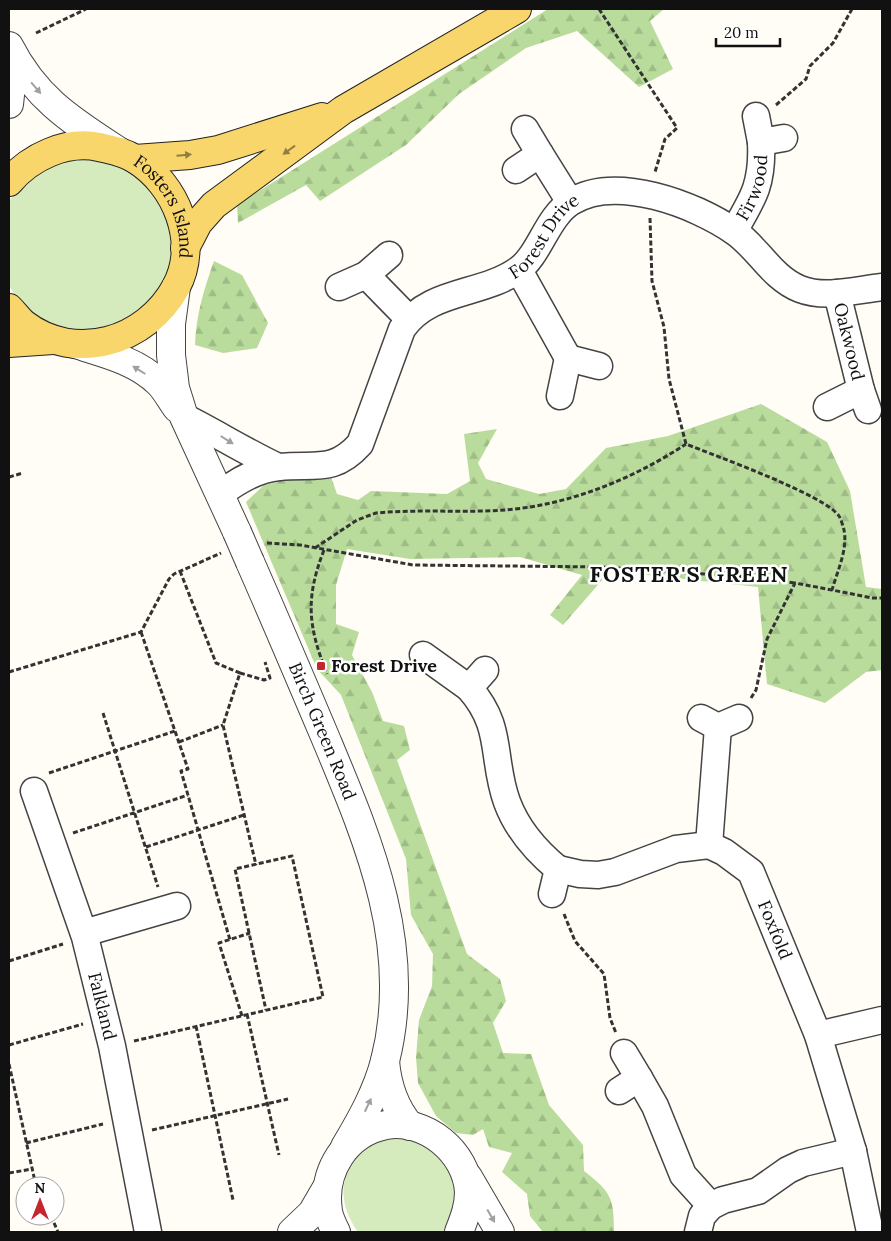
<svg xmlns="http://www.w3.org/2000/svg" width="891" height="1241" font-family="Lora,serif">
<style>
.grass{fill:#d5ebbd}
.forest{fill:url(#forest-firs)}
.lines{fill:none;stroke-linecap:round;stroke-linejoin:round}
.minor-casing{stroke:#444;stroke-width:29}
.tertiary-casing{stroke:#444;stroke-width:30}
.primary-casing{stroke:#222;stroke-width:30}
.path{stroke:#333;stroke-width:3;stroke-dasharray:5 2.5;stroke-linecap:butt}
.minor{stroke:#fff;stroke-width:26}
.tertiary{stroke:#fff;stroke-width:28}
.primary{stroke:#f9d66b;stroke-width:28}
.tertiary-bridge-casing{stroke:#444;stroke-width:30;stroke-linecap:butt}
.tertiary-bridge{stroke:#fff;stroke-width:28}
.oneway{fill:#a0a0a0}
.oneway2{fill:#917d42}
.poi-dot{fill:#c4262e;stroke:#fff;stroke-width:2}
.labels{text-anchor:middle;stroke-width:5;stroke-linejoin:round;paint-order:stroke}
.street-label{font-size:18px;fill:#111;stroke:#fff}
.poi-label{font-size:18px;font-weight:bold;fill:#111;stroke:#fff;text-anchor:start}
.district-label{font-size:22px;font-weight:bold;letter-spacing:1px;fill:#111;stroke:#fff}
</style>
<defs>
<pattern id="forest-firs" width="22" height="20" patternUnits="userSpaceOnUse" patternTransform="scale(1.25)"><rect width="22" height="20" fill="#b9dc9c"/><path d="M5 1l3.5 6h-7zM16 11l3.5 6h-7z" fill="#9ebc85"/></pattern>
</defs>
<rect width="100%" height="100%" fill="#fffdf5"/>
<path class="grass" d="M101,156l41,18 26,36 7,44 -16,41 -34,28 -39,9 -21,-3 -19,-7 -17,-11 -14,-15 -6,-11 1,-85 12,-16 35,-24z
M388,1137l33,2 27,20 11,32 -8,33 -7,8h-86c-28,-39 -14,-78 30,-95z"/>
<path class="forest" d="M548,9h116l-14,12 23,48 -34,18 -62,-56 -51,17 -67,46 -53,51 -86,56 -14,-16 -68,38 -1,-18z
M214,261l28,14 26,48 -11,25 -34,5 -28,-8c1,-30 9,-56 19,-84z
M761,404l66,38 23,49 16,96 16,2v81l-16,2 -41,31 -58,-19 -9,-97 -148,-16 -47,54 -13,-10 32,-40 -62,-18 -110,2 -63,-10 -11,36v39l23,8 -7,23 20,37 11,29 21,5 6,24 -13,10 70,194 33,25 6,22 -13,22 10,30 28,1 18,51 34,40 1,26c27,21 30,27 30,61h-71l-13,-16 -3,-22 -25,-22 10,-19 -23,-6 -6,-18 -10,6 -17,-2 -20,-17 -18,-33 -2,-26 3,-37 13,-34 1,-32 -22,-39 -5,-56 -65,-164 -24,-26 -71,-167 18,-17 65,-14 8,23 21,6 13,-9 76,3 23,-13 -6,-47 33,-5 -19,34 8,16 53,15 27,-5 40,-41 62,-12z"/>
<g class="lines">
<defs>
<g id="minor">
<path d="M756,116l5,26 23,-4"/>
<path d="M540,154l30,48"/>
<path d="M516,170l24,-16 -15,-25"/>
<path id="s1" d="M734,231c20,-34 29,-48 27,-89"/>
<path d="M519,270l49,88"/>
<path d="M366,275l43,44"/>
<path d="M339,287l27,-12 23,-20"/>
<path id="s2" d="M837,293l24,97"/>
<path d="M560,396l8,-38 31,8"/>
<path d="M827,407l34,-17 7,20"/>
<path d="M184,417c32,16 62,35 94,50"/>
<path id="s3" d="M220,494c17,-13 37,-25 59,-27 35,-4 54,7 81,-23l42,-115c27,-40 79,-33 116,-59 21,-14 29,-53 53,-68 44,-28 124,2 164,30 23,16 37,46 65,57 25,10 56,1 82,-2"/>
<path d="M423,655l46,33 16,-18"/>
<path d="M469,688c35,39 22,70 38,114 10,27 29,49 51,67l-6,25"/>
<path d="M701,718l17,9 21,-9"/>
<path id="s4" d="M34,791l51,146 27,109 36,186"/>
<path d="M709,845l9,-118"/>
<path id="s5" d="M558,869l22,5 18,1 17,-3 61,-23 33,-4 15,7 27,20 67,163 35,116 17,81"/>
<path d="M84,933l93,-27"/>
<path d="M818,1035l64,-15"/>
<path d="M639,1078l16,28 28,69 28,31"/>
<path d="M619,1091l20,-13 -15,-25"/>
<path d="M698,1232l4,-16 9,-10 12,-6 35,-9 30,-21 15,-7 50,-12"/>
</g>
<g id="tertiary">
<path d="M9,46c27,53 62,74 111,106"/>
<path d="M9,104l2,-18 -2,-37"/>
<path d="M176,287l-5,37v31l4,33 9,29 53,115"/>
<path d="M75,344c29,9 62,17 84,39 7,7 12,17 18,25"/>
<path id="s6" d="M250,562c26,59 51,118 76,177 43,103 88,208 59,322 -8,31 -24,59 -40,86"/>
<path d="M385,1061c2,24 9,46 25,65"/>
<path d="M468,1177l32,55"/>
<path d="M292,1232l20,-19 14,-24"/>
<path d="M336,1232c-3,-6 -7,-14 -8,-21 -6,-39 17,-78 58,-86 39,-7 81,27 83,67 0,15 -5,27 -10,40"/>
</g>
<g id="primary">
<path d="M135,159l55,-4 28,-5 104,-33"/>
<path id="s7" d="M9,182c21,-25 57,-42 90,-35 13,3 25,5 36,12 41,25 65,83 41,128 -30,55 -101,76 -152,37 -5,-4 -10,-11 -15,-16"/>
<path d="M185,248l13,-25 16,-18 129,-95 174,-101"/>
<path d="M9,343l44,-3"/>
</g>
</defs>
<use href="#minor" class="minor-casing"/>
<use href="#tertiary" class="tertiary-casing"/>
<use href="#primary" class="primary-casing"/>
<path class="path" d="M599,9l78,119 -12,11 -10,33
M36,33l50,-24
M776,105l30,-26 4,-13 23,-23 19,-34
M650,218l2,63 12,46 5,52 17,65c27,11 139,51 153,72 2,3 4,10 5,14 4,19 -7,42 -12,60l40,8h10
M9,477l14,-4
M267,543l33,2 113,20 188,2 149,10 45,6
M315,548l42,-28 19,-7c43,-4 87,0 129,-3 64,-5 128,-31 181,-66
M324,550c-19,49 -16,76 3,124
M180,571l36,92 24,10 -17,52 33,140
M141,632l47,137 -7,2 49,169
M9,672l132,-40 28,-53 5,-5 47,-21
M240,673l24,7 6,-2 -5,-16
M751,698l5,-8 11,-51 28,-56 37,7
M103,713l55,174
M179,742l44,-17
M49,773l126,-42
M73,833l115,-38
M146,847l98,-32
M564,914l11,27 29,33 6,44 6,15
M9,961l54,-17
M247,1014l32,141
M242,1016l-23,-73 31,-10
M196,1026l37,174
M134,1041l189,-44 -31,-141 -57,13 31,141
M9,1045l74,-21
M9,1064l27,122
M152,1130l136,-31
M26,1143l77,-19
M9,1173l23,-4
M51,1216l7,16"/>
<use href="#minor" class="minor"/>
<use href="#tertiary" class="tertiary"/>
<use href="#primary" class="primary"/>
<defs>
<path id="tertiary-bridge" d="M237,532l13,30"/>
</defs>
<use href="#tertiary-bridge" class="tertiary-bridge-casing"/>
<use href="#tertiary-bridge" class="tertiary-bridge"/>
</g>
<defs><path id="oneway-solid" d="M-6-.8H1V-3.2L6.5 0L1 3.2V.8H-6Z" transform="scale(1.25)"/></defs>
<g class="oneway">
<use href="#oneway-solid" transform="translate(36 88) rotate(49)"/>
<use href="#oneway-solid" transform="translate(139 370) rotate(-148)"/>
<use href="#oneway-solid" transform="translate(227 440) rotate(32)"/>
<use href="#oneway-solid" transform="translate(368 1105) rotate(-65)"/>
<use href="#oneway-solid" transform="translate(491 1216) rotate(60)"/>
</g>
<g class="oneway2">
<use href="#oneway-solid" transform="translate(289 150) rotate(144)"/>
<use href="#oneway-solid" transform="translate(184 155) rotate(-5)"/>
</g>
<rect class="poi-dot" x="316" y="661" width="10" height="10" rx="2.5"/>
<g class="labels">
<g class="street-label">
<text dy="6" stroke="none"><textPath href="#s1" startOffset="48">Firwood</textPath></text>
<text dy="6" stroke="none"><textPath href="#s7" startOffset="198">Fosters Island</textPath></text>
<text dy="6" stroke="none"><textPath href="#s3" startOffset="451">Forest Drive</textPath></text>
<text dy="6" stroke="none"><textPath href="#s2" startOffset="50">Oakwood</textPath></text>
<text dy="6" stroke="none"><textPath href="#s6" startOffset="184">Birch Green Road</textPath></text>
<text dy="6" stroke="none"><textPath href="#s5" startOffset="269">Foxfold</textPath></text>
<text dy="6" stroke="none"><textPath href="#s4" startOffset="226">Falkland</textPath></text>
</g>
<g class="poi-label">
<text x="331" y="672">Forest Drive</text>
</g>
<g class="district-label">
<text x="689" y="582">FOSTER'S GREEN</text>
</g>
</g>
<rect width="891" height="1241" fill="none" stroke="#111111" stroke-width="20"/>
<g transform="translate(40 1201)"><circle r="24" fill="#ffffff" stroke="#a0a0a0"/>
<path d="M0-4L9 19L0 12L-9 19Z" fill="#c4262e"/>
<text y="-8" font-size="14" font-weight="bold" text-anchor="middle" fill="#111111">N</text>
</g>
<path d="M716 38v8h64v-8" fill="none" stroke="#111111" stroke-width="2.5"/>
<text x="724" y="38" font-size="15" fill="#111111" stroke="#ffffff" stroke-width="4" paint-order="stroke">20 m</text>
</svg>
